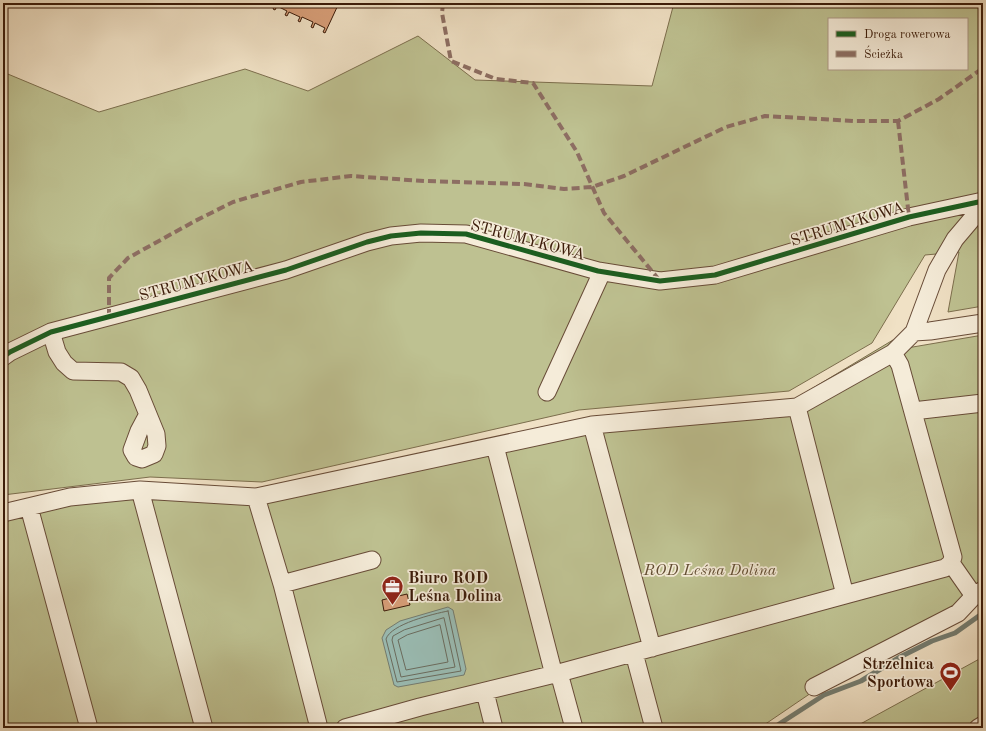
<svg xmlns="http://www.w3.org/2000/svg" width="986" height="731" font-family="'Old Standard TT',serif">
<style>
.green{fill:#bec191;stroke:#7c6e4d;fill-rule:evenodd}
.water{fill:#9abdb5;stroke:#747c70}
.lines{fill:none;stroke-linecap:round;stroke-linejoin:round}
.shore{stroke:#6a6c5f;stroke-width:1}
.stream{stroke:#747c70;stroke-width:5}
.building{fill:#d79e78;stroke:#3b1b09}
.minor-casing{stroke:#684c38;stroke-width:19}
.minor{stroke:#f5ecd9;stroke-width:17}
.quiet{stroke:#8d6e63;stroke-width:4;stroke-dasharray:8 4;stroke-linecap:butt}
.cycleway-casing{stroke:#f5ecd9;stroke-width:8}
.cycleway{stroke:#1b5e20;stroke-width:5}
.labels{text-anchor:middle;stroke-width:3.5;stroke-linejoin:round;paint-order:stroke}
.street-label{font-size:16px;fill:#3b1b09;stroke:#f5ecd9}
.park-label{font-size:16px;font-style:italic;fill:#624d32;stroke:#f5ecd9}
.poi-label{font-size:16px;font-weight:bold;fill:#3b1b09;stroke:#f5ecd9;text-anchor:start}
</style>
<rect width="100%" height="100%" fill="#f0e1c5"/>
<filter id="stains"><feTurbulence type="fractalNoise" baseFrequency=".005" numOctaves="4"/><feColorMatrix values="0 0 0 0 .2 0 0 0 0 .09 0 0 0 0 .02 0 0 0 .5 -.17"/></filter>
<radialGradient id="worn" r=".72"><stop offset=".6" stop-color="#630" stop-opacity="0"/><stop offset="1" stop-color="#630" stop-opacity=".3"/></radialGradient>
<path class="green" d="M674,3h309v303l-35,6 11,-60 -34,3 -53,88 -83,48 -210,19 -317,72 -112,-5 -147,18v-423l96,40 146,-43 63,22 110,-55 57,44 177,6zM829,19h138v50h-138z
M983,335v264l-172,94 -47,32 -1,3h-760v-221l257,-17 533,-90 100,-60 14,8z
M983,657v71h-130z"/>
<path class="water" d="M448,607l5,3 13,59 -2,6 -66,12 -4,-2 -12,-47 4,-8 14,-9z"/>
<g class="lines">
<path class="shore" d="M448,611l13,60 -64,11 -11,-43c5,-15 47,-25 62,-28z
M444,618l11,49 -54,10 -9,-37 1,-4 11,-6z
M440,625l8,37 -42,8 -8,-30 9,-5z"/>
<path class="stream" d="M773,728l51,-33 37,-14 39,-24 32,-16 23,-8 28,-20"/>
</g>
<path class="building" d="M270,3h69l-14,30 -2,-1 2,-4 -10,-5 -2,5 -2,-1 2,-5 -11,-5 -2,5 -2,-1 2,-4 -11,-5 -2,4 -2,-1 2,-4 -10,-5 -2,4 -2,-1 2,-4z
M407,594l3,11 -26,6 -2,-11z"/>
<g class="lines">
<defs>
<path id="minor" d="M983,206l-28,33 -18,31 -23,62 16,-1 53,-8
M51,332l6,20 7,11 9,8 48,1 10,6 7,12 18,44 1,12 -3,8 -12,5 -6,-2 -4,-7 7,-19 8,-15
M3,357l7,-5 41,-20 235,-62 81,-28 24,-6 30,-3 45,1 132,37 62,10 55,-6 194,-58 74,-16
M547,392l55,-120
M913,411l70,-8
M495,446l59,229
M140,490l116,7 26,87 37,144
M256,497l336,-72
M29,507l60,221
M3,513l67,-16 70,-7 64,238
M951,563l23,33 9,-6
M282,584l90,-24
M845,595l100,-27 6,-5 2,-6 -53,-192 -7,-12
M652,648l-60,-223 205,-18
M634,653l20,75
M559,673l15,55
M814,687l144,-74 16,-17
M485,692l9,36
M345,728l75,-21 139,-34 286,-78 -48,-188 96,-54 21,-21
M978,728l5,-3"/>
</defs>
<use href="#minor" class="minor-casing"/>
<use href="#minor" class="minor"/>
<path class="quiet" d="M443,3l-1,10 9,48 45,18 37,4 44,69 27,61 56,68
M898,121l11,96
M109,317v-39l19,-20 67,-37 38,-19 68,-20 50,-6 73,5 100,3 40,5 28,-2 32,-11 102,-49 39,-11 90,5h43l41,-22 44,-31"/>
<defs>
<path id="cycleway" d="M3,357l7,-5 41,-20 235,-62 81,-28 24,-6 30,-3 45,1 132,37 62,10 55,-6 194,-58 74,-16"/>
</defs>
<use href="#cycleway" class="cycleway-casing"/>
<use href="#cycleway" class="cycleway"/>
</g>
<defs>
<symbol id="office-pin" viewBox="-11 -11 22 30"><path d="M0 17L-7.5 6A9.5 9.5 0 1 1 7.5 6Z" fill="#8f2418" stroke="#f5ecd9"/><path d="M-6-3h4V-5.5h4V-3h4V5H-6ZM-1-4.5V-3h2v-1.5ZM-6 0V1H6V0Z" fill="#fff"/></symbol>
<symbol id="stadium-pin" viewBox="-11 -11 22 30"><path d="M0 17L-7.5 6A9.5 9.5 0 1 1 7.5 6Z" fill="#8f2418" stroke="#f5ecd9"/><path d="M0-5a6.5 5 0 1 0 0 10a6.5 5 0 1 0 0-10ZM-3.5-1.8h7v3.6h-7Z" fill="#fff"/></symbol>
</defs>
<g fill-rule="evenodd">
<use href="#office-pin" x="380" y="574" width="25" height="34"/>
<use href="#stadium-pin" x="938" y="660" width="25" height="34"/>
</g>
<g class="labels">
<g class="street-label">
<text transform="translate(847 223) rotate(-17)" y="6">STRUMYKOWA</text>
<text transform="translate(528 239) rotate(15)" y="6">STRUMYKOWA</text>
<text transform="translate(196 280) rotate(-15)" y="6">STRUMYKOWA</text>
</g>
<g class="park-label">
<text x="710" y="575">ROD Leśna Dolina</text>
</g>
<g class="poi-label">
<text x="408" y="583">Biuro ROD<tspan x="408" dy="18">Leśna Dolina</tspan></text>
<text x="934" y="669" text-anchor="end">Strzelnica<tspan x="934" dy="18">Sportowa</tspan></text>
</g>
</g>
<rect width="986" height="731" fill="none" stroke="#f0e1c5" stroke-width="16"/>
<rect x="4" y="4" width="978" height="723" fill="none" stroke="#3b1b09" stroke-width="2"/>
<rect x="8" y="8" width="970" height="715" fill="none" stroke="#3b1b09"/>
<rect x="828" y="18" width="140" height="52" fill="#f5ecd9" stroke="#ab9886"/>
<rect x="836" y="31" width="20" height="6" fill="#1b5e20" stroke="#ab9886"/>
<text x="864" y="38" font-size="12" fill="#3b1b09">Droga rowerowa</text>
<rect x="836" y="51" width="20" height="6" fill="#8d6e63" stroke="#ab9886"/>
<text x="864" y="58" font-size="12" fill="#3b1b09">Ścieżka</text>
<rect width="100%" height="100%" filter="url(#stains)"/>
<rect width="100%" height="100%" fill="url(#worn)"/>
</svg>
